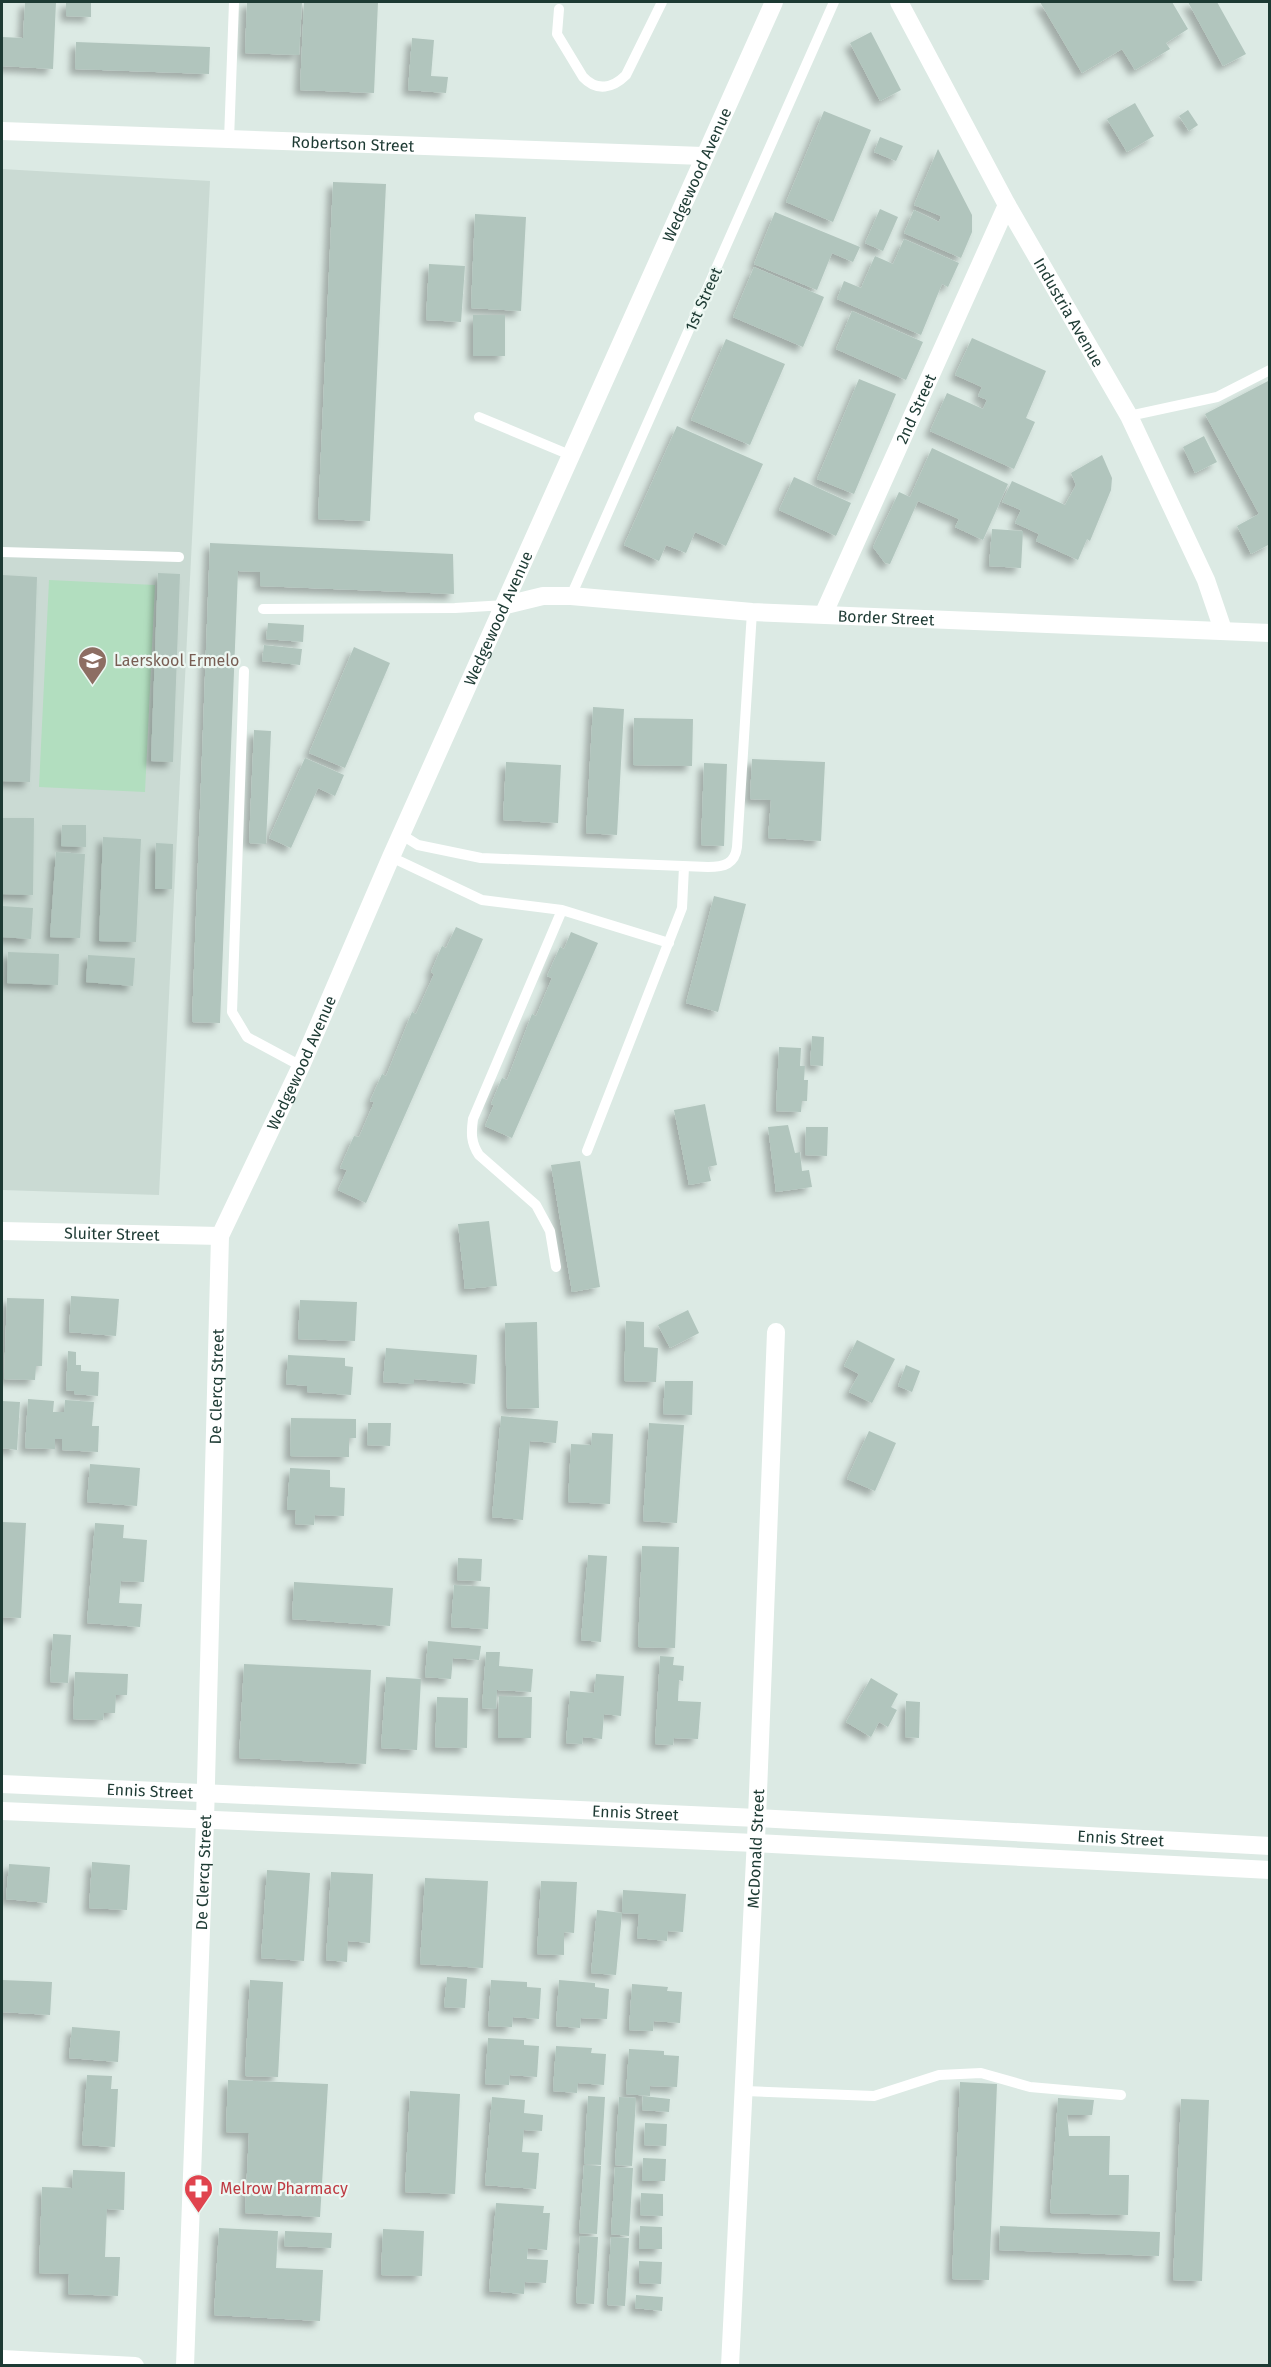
<svg xmlns="http://www.w3.org/2000/svg" width="1271" height="2367" font-family="'Fira Sans',sans-serif">
<style>
.built{fill:#cadad3}
.green{fill:#b2debf}
.building{fill:#b1c5bd;filter:url(#shadow)}
.lines{fill:none;stroke-linecap:round;stroke-linejoin:round}
.lane{stroke:#fff;stroke-width:10}
.street{stroke:#fff;stroke-width:18}
.labels{text-anchor:middle;stroke-width:4.5;stroke-linejoin:round;paint-order:stroke}
.street-label{font-size:16px;fill:#1d3a33;stroke:#ecf7f2}
.education-label{font-size:16px;fill:#785e54;stroke:#ecf7f2;text-anchor:start}
.health-label{font-size:16px;fill:#be3a42;stroke:#ecf7f2;text-anchor:start}
</style>
<defs>
<filter id="shadow"><feDropShadow dx="-5.5" dy="5.5" stdDeviation="3" flood-color="#0004"/></filter>
</defs>
<rect width="100%" height="100%" fill="#dceae4"/>
<path class="built" d="M2,169l208,12 -51,1014 -157,-5z"/>
<path class="green" d="M49,580l106,5 -10,207 -106,-5z"/>
<path class="building" d="M25,2h31l-3,67 -51,-3v-29l21,1z
M66,2h25v15l-25,-1z
M247,2h55l-3,53 -54,-2z
M304,2h74l-4,91 -74,-3z
M1040,2h132l16,27 -22,14 4,6 -35,21 -13,-21 -40,24z
M1188,2h29l29,52 -23,12z
M871,32l30,58 -21,11 -30,-58z
M412,38l22,2 -3,36 17,1 -2,16 -38,-3z
M76,42l134,5 -1,27 -134,-5z
M1135,103l19,33 -27,16 -20,-33z
M1188,110l10,15 -9,6 -10,-15z
M824,111l47,19 -38,92 -47,-20z
M880,137l23,9 -7,15 -22,-9z
M938,149l34,66v17l-11,26 -57,-25 10,-23 25,12 2,-6 -27,-11z
M333,182l53,2 -16,337 -52,-2z
M880,209l18,8 -15,34 -18,-8z
M775,212l85,35 -7,15 -21,-9 -15,37 -63,-26z
M475,214l51,3 -5,94 -50,-3z
M904,239l55,24 -11,24 -6,-3 -21,51 -84,-36 7,-18 17,7 14,-32 18,8z
M429,264l36,2 -4,56 -35,-2z
M754,267l70,30 -21,50 -70,-30z
M852,311l71,31 -17,38 -70,-31z
M473,315h32v41h-32z
M972,338l74,33 -20,47 9,4 -21,47 -84,-38 17,-38 36,16 4,-9 -9,-4 4,-9 -27,-12z
M726,339l59,25 -35,81 -59,-25z
M859,379l37,15 -42,100 -37,-15z
M1270,380v164l-19,10 -14,-28 22,-12 -54,-100z
M677,426l86,38 -37,82 -31,-14 -9,21 -20,-8 -7,16 -35,-16z
M1204,436l13,26 -22,11 -12,-26z
M932,448l76,36 -25,56 -28,-13 4,-8 -41,-18 -28,63 -5,-1 -12,-16 26,-55 11,5z
M1102,455l10,23 -1,12 -21,51 -3,-2 -9,21 -42,-19 3,-7 -24,-11 6,-13 -19,-8 10,-21 53,24 11,-20 -5,-12z
M794,477l57,26 -15,33 -57,-26z
M992,529l31,2 -2,37 -32,-2z
M210,543l243,11 1,40 -194,-8v-14l-22,-1 -18,452 -28,-1z
M158,573l22,1 -7,188 -22,-1z
M2,575l35,2 -7,205 -28,-1z
M268,623l36,2 -1,17 -37,-3z
M264,645l38,4 -2,16 -38,-4z
M354,647l36,16 -45,105 -36,-15z
M593,707l31,2 -7,126 -31,-2z
M634,718l59,1 -1,47 -59,-1z
M254,730l17,1 -5,113 -17,-1z
M305,758l39,17 -9,21 -17,-8 -27,60 -22,-10z
M752,759l73,3 -4,79 -53,-3 3,-38 -21,-1z
M506,762l55,3 -3,58 -55,-3z
M704,763l23,1 -3,82 -23,-1z
M2,818h32l-1,77 -31,-1z
M62,825h24v22l-25,-1z
M103,837l38,2 -5,103 -37,-1z
M156,843l17,1 -1,45h-17z
M56,852l29,2 -5,84 -30,-1z
M714,896l32,8 -28,108 -32,-9z
M2,906l31,2 -2,31 -29,-2z
M456,927l27,12 -117,264 -28,-13 9,-20 -7,-2 14,-32 5,1 15,-35 -4,-1 12,-27 4,2 26,-64 4,2 18,-40 -3,-2 11,-26 4,2z
M571,932l27,11 -86,195 -27,-12 9,-21 -3,-1 11,-26 5,2 25,-66 4,2 16,-38 -5,-2 13,-29 4,2z
M8,952l51,2 -1,31 -51,-2z
M88,955l47,3 -2,28 -47,-4z
M812,1036l12,1 -1,29 -13,-1z
M779,1047l22,1 -1,18h5l-1,14h4l-1,21h-5l-1,11 -25,-1z
M705,1104l12,61 -9,2 3,14 -22,4 -15,-75z
M788,1125l7,28 5,-1 2,19 7,-1 3,17 -36,5 -8,-65z
M806,1127h22l-1,29 -22,-1z
M580,1161l20,126 -28,5 -21,-127z
M489,1221l8,65 -32,3 -7,-65z
M71,1296l48,3 -3,37 -47,-4z
M7,1298l37,1 -2,67h-6l-1,14 -31,-1z
M300,1300l57,2 -2,39 -57,-2z
M688,1310l11,23 -29,15 -12,-23z
M626,1321l18,1v25l14,1 -2,34 -32,-1z
M537,1322l2,86 -32,1 -2,-86z
M857,1340l38,19 -23,44 -23,-11 10,-18 -15,-8z
M386,1348l91,7 -2,29 -61,-5v5l-31,-2z
M68,1351l8,1v13h5v6l18,1 -1,24 -24,-2v-3l-8,-1z
M288,1355l57,3v8l8,1 -2,28 -44,-3v-6l-21,-2z
M906,1365l14,6 -8,21 -14,-6z
M665,1381h28l-1,34 -29,-1z
M28,1399l26,2 -1,11h11l1,-12 29,2 -2,24h7l-1,26 -36,-2v-11h-7v10l-30,-1z
M2,1401l18,1 -3,48 -15,-2z
M501,1416l57,5 -2,22 -26,-2 -7,79 -31,-3z
M291,1418l65,1v19h-7v19l-59,-1z
M368,1423h23l-1,23 -23,-1z
M649,1423l35,2 -7,98 -34,-2z
M869,1431l27,12 -21,48 -28,-12z
M592,1433l21,1 -3,70 -42,-2 3,-58 20,1z
M90,1464l50,4 -3,38 -50,-4z
M290,1468l40,2v17l15,1 -1,28 -29,-1 -1,10 -19,-1 1,-14h-9z
M2,1522l24,1 -5,95 -19,-1z
M95,1523l29,2 -1,13 24,2 -3,42 -23,-1 -2,22 23,1 -2,23 -53,-4z
M642,1546l37,1 -4,101 -37,-1z
M588,1555l19,1 -6,86 -20,-2z
M458,1558l24,1 -1,22 -24,-1z
M294,1582l99,6 -3,38 -98,-7z
M454,1585l36,2 -2,42 -37,-2z
M53,1634l18,1 -3,48 -18,-1z
M428,1641l53,5 -2,14 -26,-2 -2,21 -26,-2z
M486,1652h14l-1,14 34,3 -2,23 -34,-2 -1,19 -14,-1z
M660,1656l14,1 -1,8 11,1 -1,15 -4,-1 -1,21 23,1 -3,37 -24,-1 -1,7 -18,-1z
M244,1664l127,6 -5,94 -127,-6z
M75,1672l53,2 -1,21h-11l-1,18h-11l-1,7 -30,-1z
M596,1674l28,2 -3,40 -17,-2 -2,25 -19,-2 -1,7 -16,-1 4,-52 24,2z
M386,1677l35,2 -4,71 -36,-2z
M871,1678l27,16 -7,13 6,3 -9,17 -9,-5 -8,15 -25,-15z
M499,1696l33,1 -1,41h-33z
M437,1697l31,1 -1,50 -32,-1z
M906,1701l14,1 -1,36 -14,-1z
M92,1862l38,3 -3,45 -38,-2z
M9,1864l41,3 -3,36 -41,-4z
M267,1870l43,3 -6,88 -43,-3z
M331,1872l42,2 -3,69 -22,-2 -1,21 -21,-2z
M425,1878l63,3 -5,87 -63,-4z
M541,1881l36,1 -3,51 -10,-1v23l-27,-1z
M623,1890l63,4 -3,38 -15,-1 -1,10 -30,-3 2,-24 -17,-1 -6,62 -25,-2 6,-63 25,3z
M447,1977l20,2 -2,29 -21,-1z
M2,1980l50,2 -2,33 -48,-3z
M250,1980l33,2 -5,95 -33,-1z
M491,1980l36,2v5l14,1 -2,31 -26,-2 -1,10 -24,-1z
M559,1980l36,3v4l14,2 -2,30 -26,-1 -1,10 -24,-2z
M632,1984l36,3 -1,4 15,1 -2,31 -26,-2 -1,10 -24,-1z
M72,2027l48,4 -2,31 -49,-4z
M488,2038l36,2v5l15,1 -2,31 -27,-2 -1,10 -24,-1z
M556,2046l36,2 -1,5 15,1 -2,31 -26,-2 -1,10 -24,-2z
M629,2049l35,2v4l15,1 -2,31 -27,-1v10l-24,-2z
M87,2075l25,1 -1,13h7l-3,58 -33,-2z
M228,2080l100,4 -8,133 -75,-4 4,-80 -23,-1z
M960,2082l37,2 -8,196 -37,-1z
M410,2091l50,3 -5,100 -50,-2z
M588,2096l17,1 -4,68 -17,-1z
M643,2096l27,3 -1,13 -27,-2z
M492,2097l33,3 -1,13 19,2 -1,16 -18,-1 -2,22 17,1 -3,36 -51,-4z
M619,2097l17,1 -4,68 -17,-1z
M1058,2098l36,2 -2,15h-25l2,21h41l-1,39h20l-1,40 -78,-2z
M1181,2099l28,1 -7,181 -29,-1z
M645,2123l22,1 -1,22 -22,-1z
M643,2158l23,1 -1,22h-23z
M584,2165l17,1 -4,68 -18,-1z
M615,2167l18,1 -4,68 -18,-2z
M73,2170l52,2 -1,38 -17,-1 -2,48h15l-2,39 -50,-2 1,-20 -30,-1 3,-86 30,1z
M641,2193l22,1v22l-23,-1z
M496,2203l48,3 -1,7h7l-3,37 -19,-2 -1,11 21,1 -2,23 -21,-1 -1,12 -35,-3z
M640,2226l22,1v22h-23z
M1000,2226l160,6 -1,24 -160,-6z
M219,2228l59,3 -2,37 47,2 -3,51 -106,-6z
M383,2229l41,2 -2,45 -41,-1z
M285,2231l47,2 -1,15 -47,-2z
M580,2236l18,1 -4,67 -18,-1z
M611,2237l18,1 -4,68 -18,-1z
M639,2261l23,1 -1,22 -22,-1z
M636,2295l27,2 -1,14 -27,-3z"/>
<g class="lines">
<path class="lane" d="M559,9l-2,25 26,43c14,15 30,11 43,-2l36,-73
M229,140l5,-138
M1129,416l88,-19 53,-27
M479,417l91,38
M2,552l177,5
M571,596l263,-594
M263,609l192,-1 51,-3
M244,671l-12,341 15,25 54,29
M402,835l16,10 63,13 227,9c16,0 27,-3 29,-20l15,-235
M391,857l91,43 80,10 107,33
M587,1151l95,-243 2,-41
M556,1267l-6,-36 -14,-26 -57,-50c-8,-12 -8,-22 -6,-36l89,-209
M745,2091l129,5 65,-21 42,-2 49,14 91,8"/>
<g class="street">
<path id="s1" d="M899,2l108,203 122,211 77,164 17,50"/>
<path id="s2" d="M2,131l701,25"/>
<path id="s3" d="M506,605l37,-9h28l181,16 518,21"/>
<path id="s4" d="M824,613l183,-408"/>
<path id="s5" d="M2,1231l218,5"/>
<path id="s6" d="M2,1784l755,34 513,28"/>
<path d="M2,1811l753,32 515,27"/>
<path d="M2,2359l133,7"/>
<path id="s7" d="M185,2366l20,-545 15,-585 81,-170 90,-209 383,-855"/>
<path id="s8" d="M730,2366l27,-548 19,-486"/>
</g>
</g>
<defs>
<symbol id="school-pin" viewBox="-11 -11 22 30"><path d="M0 17L-7.5 6A9.5 9.5 0 1 1 7.5 6Z" fill="#8d6e63" stroke="#ecf7f2"/><path d="M0-5L7-2L0 1L-7-2ZM-4 1L0 2.5L4 1V4Q0 6-4 4Z" fill="#fff"/></symbol>
<symbol id="pharmacy-pin" viewBox="-11 -11 22 30"><path d="M0 17L-7.5 6A9.5 9.5 0 1 1 7.5 6Z" fill="#e0444e" stroke="#ecf7f2"/><path d="M-2-6h4v4h4v4h-4v4h-4v-4h-4v-4h4Z" fill="#fff"/></symbol>
</defs>
<g fill-rule="evenodd">
<use href="#school-pin" x="76" y="644" width="33" height="45"/>
<use href="#pharmacy-pin" x="182" y="2172" width="33" height="45"/>
</g>
<g class="labels">
<g class="street-label">
<text dy="6" stroke="none"><textPath href="#s2" startOffset="351">Robertson Street</textPath></text>
<text dy="6" stroke="none"><textPath href="#s7" startOffset="2294">Wedgewood Avenue</textPath></text>
<text transform="translate(703 299) rotate(-66)" y="6">1st Street</text>
<text dy="6" stroke="none"><textPath href="#s1" startOffset="354">Industria Avenue</textPath></text>
<text dy="6" stroke="none"><textPath href="#s4" startOffset="224">2nd Street</textPath></text>
<text dy="6" stroke="none"><textPath href="#s3" startOffset="382">Border Street</textPath></text>
<text dy="6" stroke="none"><textPath href="#s7" startOffset="1808">Wedgewood Avenue</textPath></text>
<text dy="6" stroke="none"><textPath href="#s7" startOffset="1322">Wedgewood Avenue</textPath></text>
<text dy="6" stroke="none"><textPath href="#s5" startOffset="110">Sluiter Street</textPath></text>
<text dy="6" stroke="none"><textPath href="#s7" startOffset="980">De Clercq Street</textPath></text>
<text dy="6" stroke="none"><textPath href="#s6" startOffset="148">Ennis Street</textPath></text>
<text dy="6" stroke="none"><textPath href="#s6" startOffset="634">Ennis Street</textPath></text>
<text dy="6" stroke="none"><textPath href="#s6" startOffset="1120">Ennis Street</textPath></text>
<text dy="6" stroke="none"><textPath href="#s8" startOffset="518">McDonald Street</textPath></text>
<text dy="6" stroke="none"><textPath href="#s7" startOffset="494">De Clercq Street</textPath></text>
</g>
<g class="education-label">
<text x="114" y="666">Laerskool Ermelo</text>
</g>
<g class="health-label">
<text x="220" y="2194">Melrow Pharmacy</text>
</g>
</g>
<rect width="1271" height="2367" fill="none" stroke="#1d3a33" stroke-width="6"/>
</svg>
